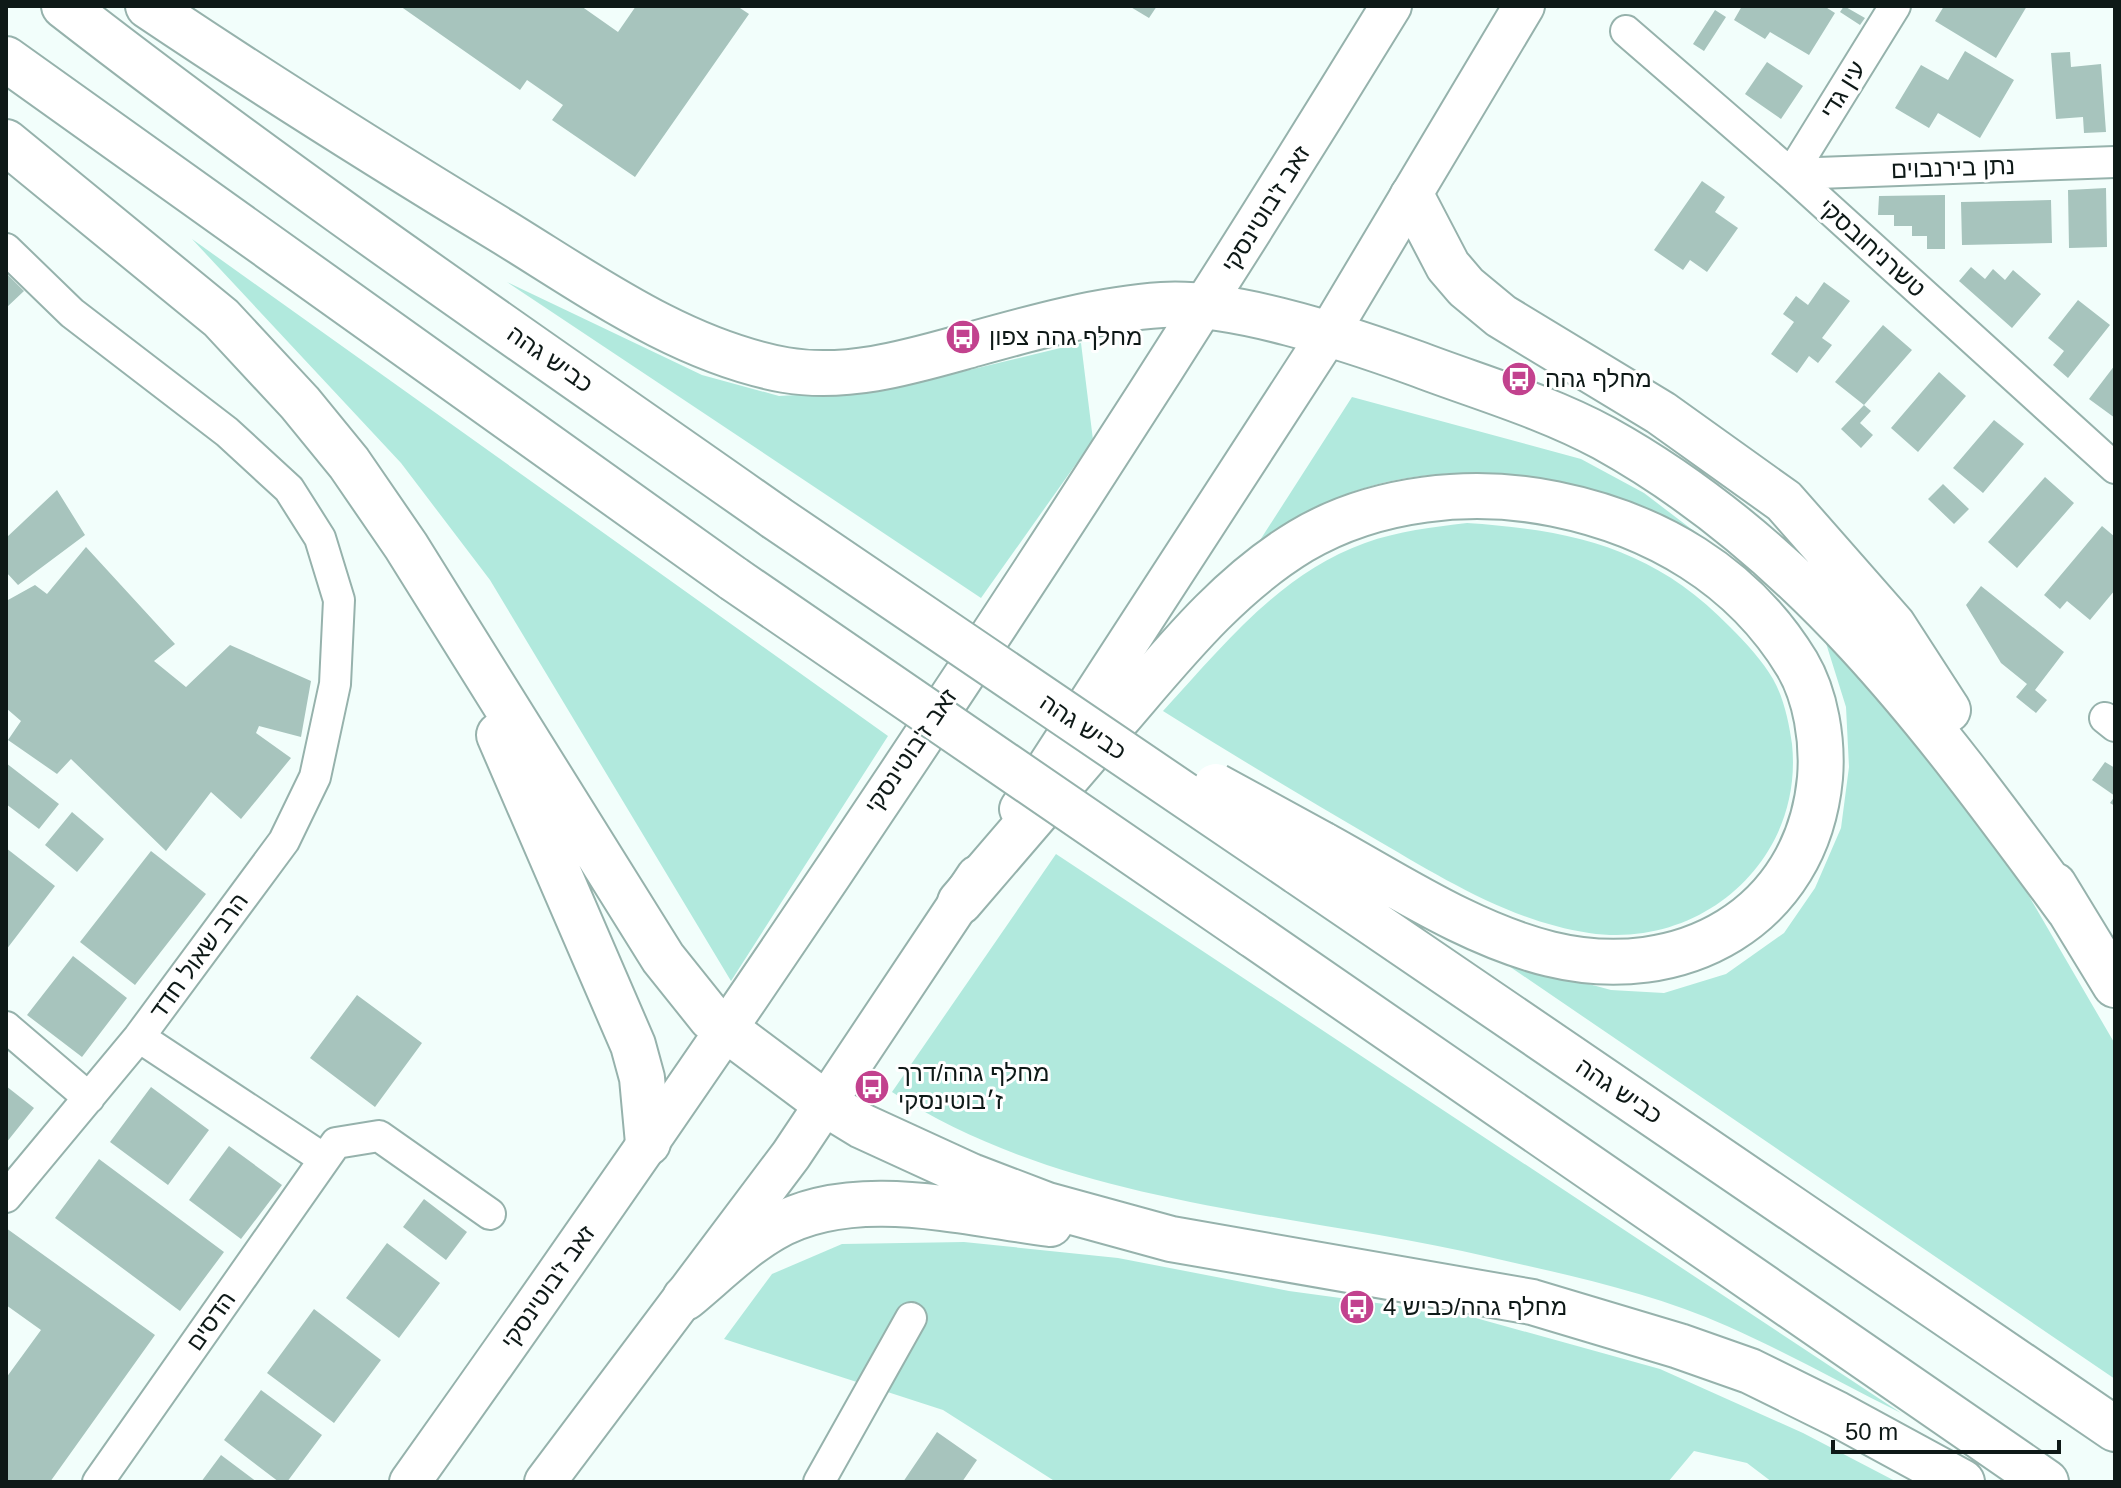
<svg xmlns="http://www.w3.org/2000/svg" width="2121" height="1488" font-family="Arial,'Noto Sans Hebrew',sans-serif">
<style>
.green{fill:#b1e9dd}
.building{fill:#a7c4bd}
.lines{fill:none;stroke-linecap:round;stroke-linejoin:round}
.minor-casing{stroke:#96b2ac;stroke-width:34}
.major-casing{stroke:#96b2ac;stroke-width:44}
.highway-casing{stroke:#96b2ac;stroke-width:48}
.minor{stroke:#fff;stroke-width:30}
.major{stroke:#fff;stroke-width:40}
.highway{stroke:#fff;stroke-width:44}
.highway-bridge-casing{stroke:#96b2ac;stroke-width:48;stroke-linecap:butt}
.highway-bridge{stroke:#fff;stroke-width:44}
.labels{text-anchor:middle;stroke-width:6;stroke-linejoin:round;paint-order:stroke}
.street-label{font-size:24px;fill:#0e1917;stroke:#fff}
.poi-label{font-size:24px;fill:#0e1917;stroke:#fff;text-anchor:start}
</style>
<rect width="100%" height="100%" fill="#f2fefb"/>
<path class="green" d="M192,239l696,497 -157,245 -241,-401 -89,-117z
M507,282l195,93 77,21 107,-6 195,-47 12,97 -112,158z
M1352,397l229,62 63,34 63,48c-37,-16 -74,-35 -112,-47 -93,-30 -197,-30 -284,16 -23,12 -43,33 -63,49z
M1467,523c106,7 187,25 263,104 15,15 32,33 43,52 11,19 16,44 19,65 12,115 -89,206 -203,189 -80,-12 -150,-57 -219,-97 -70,-41 -139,-82 -207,-125 60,-65 116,-137 202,-168 33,-12 68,-16 102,-20z
M1825,640l101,107 93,132 96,165v335l-615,-419 111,30 53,3 62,-19 58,-41 31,-45 26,-60 8,-61 -3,-60z
M1056,854l845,559c-58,-29 -115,-61 -174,-87 -73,-33 -159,-51 -238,-69 -199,-46 -422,-51 -597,-165z
M964,1242l154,16 171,33 176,24 195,54 143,64 94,49h-125l-25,-19 -53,-12 -26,31h-612l-113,-72 -219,-71 48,-65 70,-30z"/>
<path class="building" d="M400,6h181l37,26 18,-26h101l12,8 -114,163 -83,-57 11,-15 -36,-25 -7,10z
M1129,6h28l-8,12z
M1742,6h82l11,7 -26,42 -39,-23 -5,7 -31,-19z
M1844,6l21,12 -5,7 -20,-13z
M1944,6h83l-31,52 -61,-37z
M1715,10l11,7 -22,34 -11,-7z
M1965,51l49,29 -34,58 -42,-25 -9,15 -34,-20 26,-43 27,15z
M2070,52l1,15 30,-3 5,68 -22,1 -1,-16 -27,2 -5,-66z
M1767,62l36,24 -22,33 -36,-25z
M1702,181l23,16 -10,15 23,16 -31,44 -17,-12 -7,10 -29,-20z
M2106,188l1,59 -38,1 -1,-58z
M1945,195v54h-18v-13h-15v-10h-18v-11h-16l1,-19z
M2051,200l1,43 -90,2 -1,-43z
M1971,267l14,12 8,-10 12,11 8,-10 28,24 -29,34 -53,-47z
M6,273l18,18 -18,17z
M1824,282l26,19 -28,37 10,7 -14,18 -9,-7 -12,17 -26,-19 23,-32 -11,-8 13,-18 12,9z
M2078,300l32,25 -42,53 -15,-13 11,-14 -16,-13z
M1883,325l29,25 -48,55 -29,-23z
M2115,365v53l-26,-19z
M1939,372l27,24 -48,56 -27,-24z
M1864,405l7,6 -11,12 13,12 -12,13 -20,-19z
M1994,420l30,24 -41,49 -30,-25z
M2045,477l29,26 -57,65 -29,-26z
M1943,484l26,25 -15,15 -26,-25z
M57,490l28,45 -67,50 -12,-13v-34z
M2102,526l13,11v53l-25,30 -23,-19 -7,8 -16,-14z
M86,547l89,97 -21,17 32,26 44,-42 81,36 -10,56 -42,-11 -3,7 35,25 -50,61 -30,-27 -45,59 -95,-92 -14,15 -49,-34 13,-19 -15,-13v-110l2,2 27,-15 12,9z
M1981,586l83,66 -29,38 12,10 -11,13 -20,-16 11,-13 -26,-21 -35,-58z
M2105,762l10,6v38l-5,-3 5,-7 -23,-16z
M6,763l53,41 -20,25 -33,-25z
M72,812l32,27 -27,33 -32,-27z
M6,848l49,38 -49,64z
M151,851l55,43 -71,91 -55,-43z
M73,956l54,42 -45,59 -55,-42z
M357,995l65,48 -47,64 -65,-49z
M6,1086l28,22 -28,35z
M151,1087l58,43 -41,55 -58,-43z
M229,1146l53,39 -41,54 -52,-39z
M99,1159l125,93 -44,59 -125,-93z
M424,1199l43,33 -21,28 -43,-33z
M6,1228l149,107 -105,147h-44v-104l35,-48 -35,-25z
M387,1243l53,40 -41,55 -53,-40z
M314,1309l67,51 -47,63 -67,-50z
M261,1390l61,45 -35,47h-8l-55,-42z
M937,1432l40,28 -15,22h-59z
M221,1455l36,27h-56z"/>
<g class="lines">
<defs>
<path id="minor" d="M1626,31l165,143 324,294
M1791,174l324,-12
M1791,174l104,-168
M6,249l66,64 155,119 62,57 31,49 19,62 -4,84 -20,93 -31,64 -145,196 -133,160
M2105,718l10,8
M6,1027l83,71
M139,1037l185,122
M98,1482l238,-339 43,-7 111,78
M819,1482l92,-164"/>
<path id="major" d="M1020,809l307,-473 197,-330
M410,1482c343,-481 672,-973 981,-1476
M545,1482l246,-327 186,-279"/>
<path id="highway" d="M64,6c230,179 472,343 711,511
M148,6c116,78 234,152 354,225 88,54 179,120 283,139 64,11 128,-9 189,-26 61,-17 126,-35 188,-39 69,-5 187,34 253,58 63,24 130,43 189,75 202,112 331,290 465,472
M6,59l728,520
M6,142l215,176 79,85 49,60 57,83 257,412 48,60 115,86 36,22 109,50 76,29 124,34 361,63 147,44 71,25 87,43 125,68
M1412,197l36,69 18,21 35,29 160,97 123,88 109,124 55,85
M499,735l134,310 9,33 6,65
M1298,872l817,557
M2054,885l61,100
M960,902c53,-62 106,-123 159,-185 55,-64 109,-132 182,-176 74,-44 171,-54 254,-37 99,20 188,71 242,160 19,32 26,77 23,114 -13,140 -139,208 -270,176 -81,-20 -155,-70 -228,-110
M1253,935l793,547
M685,1298c28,-23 56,-51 87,-69 79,-47 192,-16 278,-5"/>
</defs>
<use href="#minor" class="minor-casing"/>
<use href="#major" class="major-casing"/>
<use href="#highway" class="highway-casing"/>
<use href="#minor" class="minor"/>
<use href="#major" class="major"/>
<use href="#highway" class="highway"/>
<defs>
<path id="highway-bridge" d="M775,517l523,355
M734,579l519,356
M1216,786l106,58"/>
</defs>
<use href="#highway-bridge" class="highway-bridge-casing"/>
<use href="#highway-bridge" class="highway-bridge"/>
</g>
<defs>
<symbol id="bus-disc" viewBox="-11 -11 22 22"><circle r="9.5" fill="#c2428e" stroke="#fff"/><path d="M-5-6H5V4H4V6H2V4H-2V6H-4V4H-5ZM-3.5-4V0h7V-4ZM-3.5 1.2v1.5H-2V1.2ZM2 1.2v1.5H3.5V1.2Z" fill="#fff"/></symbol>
</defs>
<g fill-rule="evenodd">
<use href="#bus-disc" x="943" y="317" width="40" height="40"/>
<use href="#bus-disc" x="1499" y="359" width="40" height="40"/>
<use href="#bus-disc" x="852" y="1067" width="40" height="40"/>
<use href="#bus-disc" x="1337" y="1287" width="40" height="40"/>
</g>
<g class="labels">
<g class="street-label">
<text transform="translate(1843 90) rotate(-58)" y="8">עין גדי</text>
<text transform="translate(1953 168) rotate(-2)" y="8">נתן בירנבוים</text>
<text transform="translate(1266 209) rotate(-58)" y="8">זאב ז'בוטינסקי</text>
<text transform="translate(1872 248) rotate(42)" y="8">טשרניחובסקי</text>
<text transform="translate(550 359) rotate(35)" y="8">כביש גהה</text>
<text transform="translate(1083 727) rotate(34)" y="8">כביש גהה</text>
<text transform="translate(911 751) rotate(-56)" y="8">זאב ז'בוטינסקי</text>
<text transform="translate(199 956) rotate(-54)" y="8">הרב שאול חדד</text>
<text transform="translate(1619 1091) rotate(34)" y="8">כביש גהה</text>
<text transform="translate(548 1287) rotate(-55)" y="8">זאב ז'בוטינסקי</text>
<text transform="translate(211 1321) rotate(-55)" y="8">הדסים</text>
</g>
<g class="poi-label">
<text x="989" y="345">מחלף גהה צפון</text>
<text x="1545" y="387">מחלף גהה</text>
<text x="898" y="1081">מחלף גהה/דרך<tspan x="898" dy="28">ז׳בוטינסקי</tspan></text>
<text x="1383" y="1315">מחלף גהה/כביש 4</text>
</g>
</g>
<rect width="2121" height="1488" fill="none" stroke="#0e1917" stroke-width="16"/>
<path d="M1833 1440v12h226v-12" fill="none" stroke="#0e1917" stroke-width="4"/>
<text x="1845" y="1440" font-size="24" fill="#0e1917" stroke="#ffffff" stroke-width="6" paint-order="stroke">50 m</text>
</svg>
